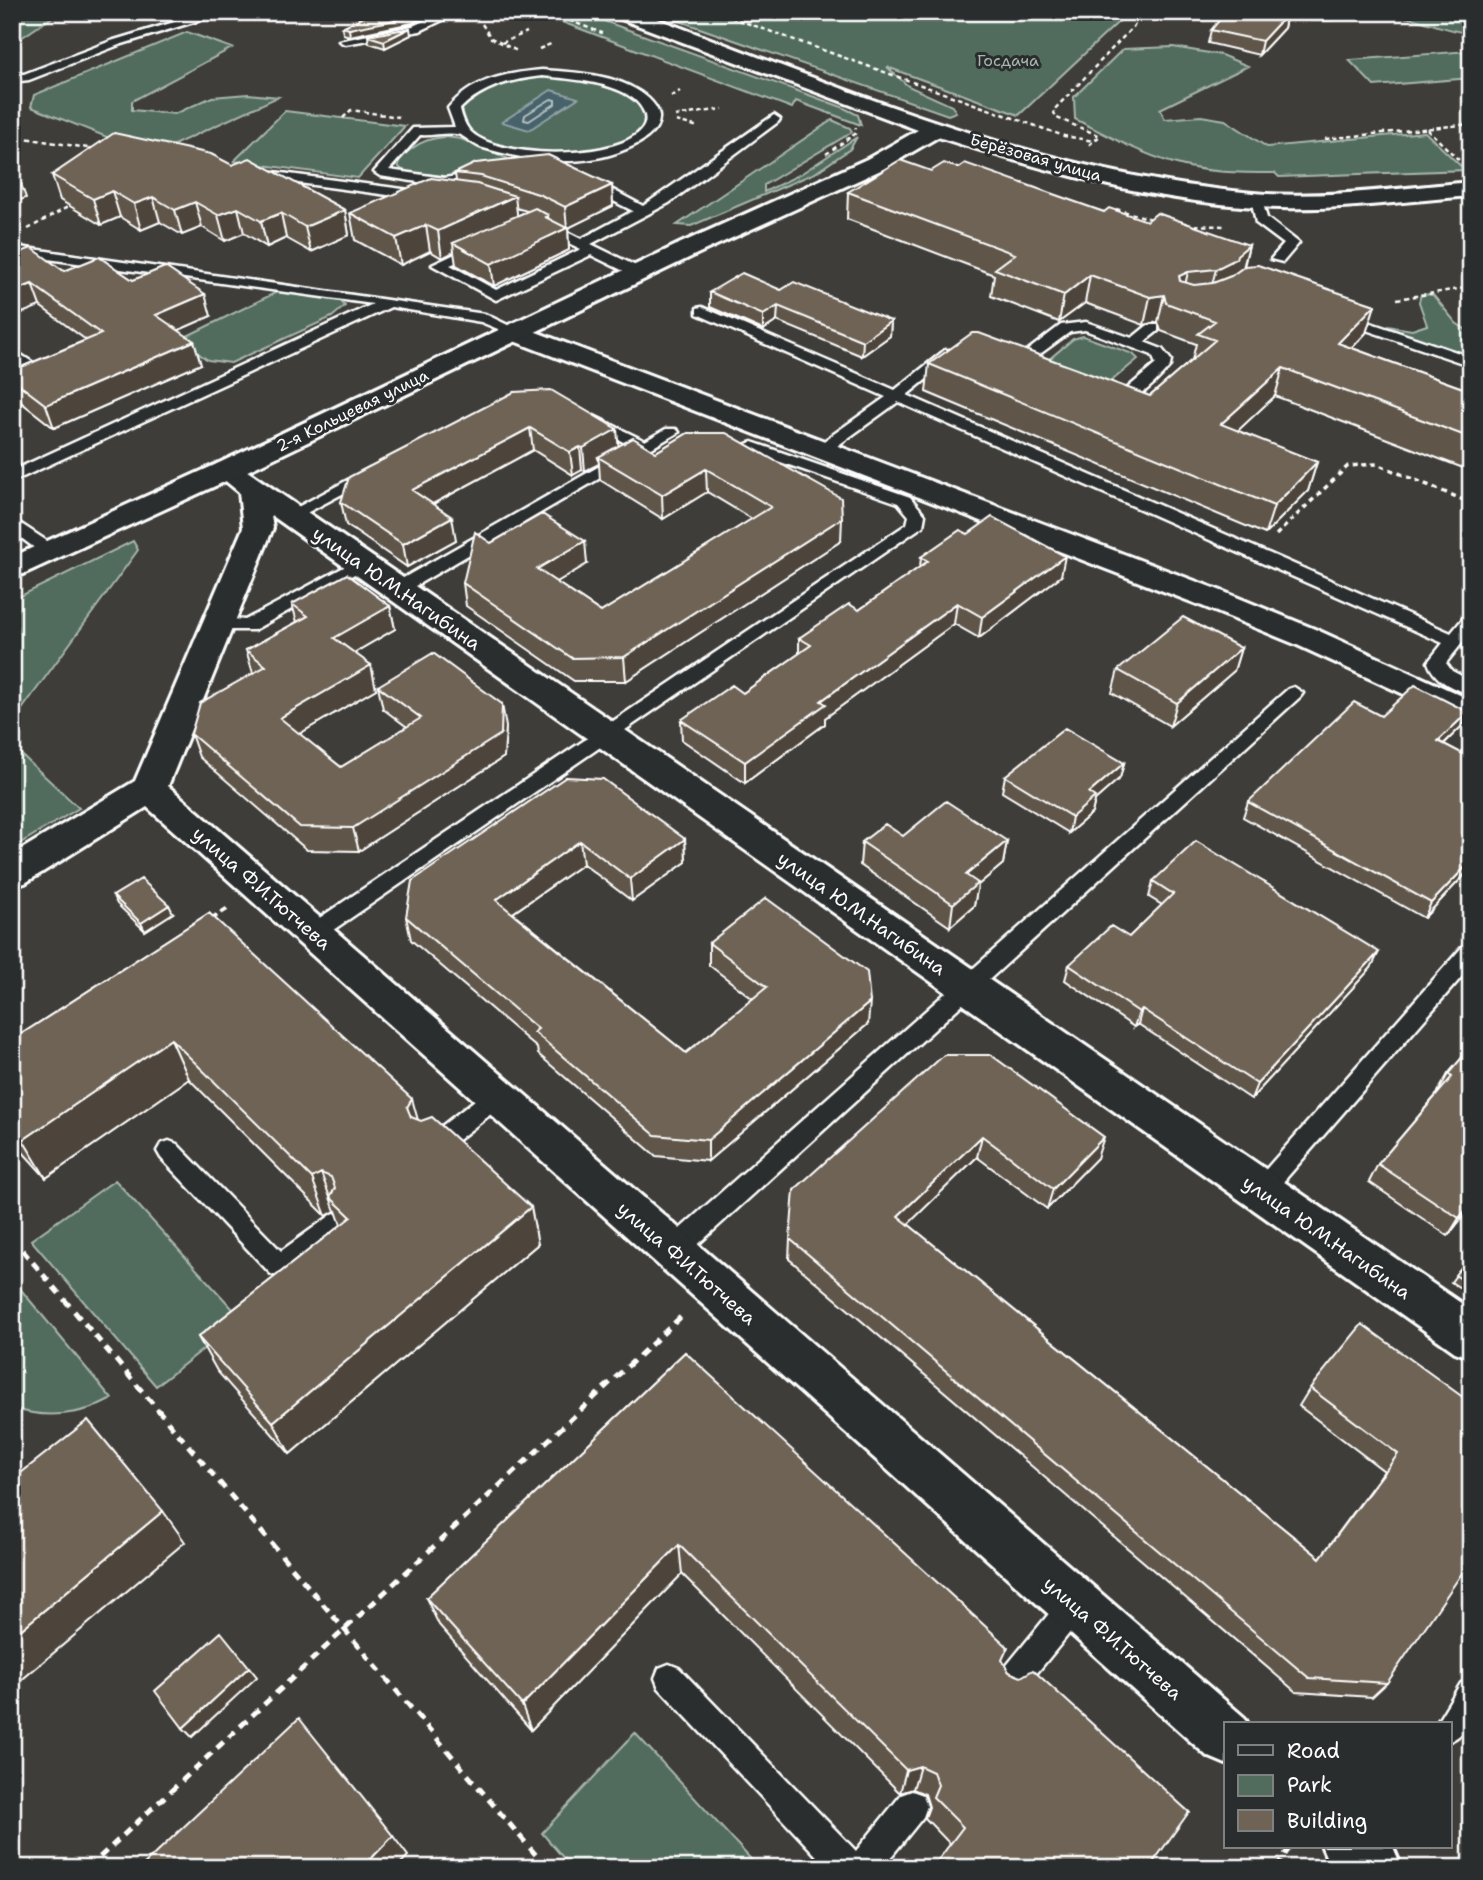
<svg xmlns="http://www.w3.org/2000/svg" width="1483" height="1880" font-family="'Shantell Sans',sans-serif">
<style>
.green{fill:#516c5c;stroke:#a8b6ae;stroke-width:2}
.water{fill:#46626a;stroke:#90a1a6;stroke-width:2}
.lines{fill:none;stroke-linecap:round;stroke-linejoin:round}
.shore{stroke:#b5c0c3;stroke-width:2}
.lane-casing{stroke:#fff;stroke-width:5}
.street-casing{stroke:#fff;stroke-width:6}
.secondary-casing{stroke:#fff;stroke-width:6}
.path-far3{stroke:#fff;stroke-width:2.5;stroke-dasharray:4.5 3.5;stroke-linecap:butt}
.path-far2{stroke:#fff;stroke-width:3.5;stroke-dasharray:5 4.5;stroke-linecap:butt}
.path-far1{stroke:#fff;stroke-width:4.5;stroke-dasharray:7 5;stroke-linecap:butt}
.path{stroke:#fff;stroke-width:5;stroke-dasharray:9 7;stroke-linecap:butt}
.lane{fill:#2a2d2e;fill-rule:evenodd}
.street{fill:#2a2d2e;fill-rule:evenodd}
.secondary{fill:#2a2d2e;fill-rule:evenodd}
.wall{fill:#5f5548;stroke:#fff;stroke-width:2;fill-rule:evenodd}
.shaded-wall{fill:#4d453b;stroke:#fff;stroke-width:2}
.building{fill:#6e6354;stroke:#fff;stroke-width:2}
.labels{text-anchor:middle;stroke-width:6;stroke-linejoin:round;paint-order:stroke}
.far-park-label{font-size:16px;fill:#a8b6ae;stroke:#2a2d2e}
.far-street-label{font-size:16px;fill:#fff;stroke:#2a2d2e}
.street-label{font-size:19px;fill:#fff;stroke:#2a2d2e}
</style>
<rect width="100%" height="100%" fill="#3e3d39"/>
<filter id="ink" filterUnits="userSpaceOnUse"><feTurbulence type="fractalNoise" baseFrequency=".0143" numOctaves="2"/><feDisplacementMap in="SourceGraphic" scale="14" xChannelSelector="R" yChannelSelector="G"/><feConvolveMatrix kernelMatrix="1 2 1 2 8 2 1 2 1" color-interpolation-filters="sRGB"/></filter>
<g filter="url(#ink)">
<path class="green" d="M12,12h48l-48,32z
M535,12h44l263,95 16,8 3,10 -65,-24 -4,7z
M654,12h475l-110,103 -132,-48 21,19 44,20 4,6 -8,3z
M1277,12h194v21c-25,-1 -51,-16 -75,-17 -43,-3 -76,15 -119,-4z
M187,32l45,16 -100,53v9l43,4 37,-17 36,-3 30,3 -126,58 -121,-48 3,-12z
M1173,47l48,8 27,11 -88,43 5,10 36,-3 24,4 42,27 158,-15 40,38 -186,7 -4,-4c-33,0 -70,0 -102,-10 -34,-10 -66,-28 -98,-44l-1,-22 49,-48z
M1469,51l2,27 -97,8 -25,-26z
M542,77c24,1 102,9 102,42 0,9 -8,17 -15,20 -37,19 -117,19 -152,-3 -10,-7 -12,-16 -15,-27 22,-25 49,-30 80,-32z
M285,111l120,15 -47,52 -124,-17z
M832,120l18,8 2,4 -88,53v7l35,-17 58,-38 -7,12 -35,24 -124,53 -14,-1z
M446,137l15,2 52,22 -60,16 -48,-5 -6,-5 -1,-7c16,-14 26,-22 48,-23z
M277,292l62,7 6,7 -13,11 -101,46 -23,-3 -29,-20z
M1421,294l12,1 23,28 15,10v25l-86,-29 3,-3 24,4 15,-5 -8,-23z
M1083,336l50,18 5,5 -29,24 -62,-22 26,-22z
M133,541l5,9 -126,173v-123z
M12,746l67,62 -67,40z
M115,1180l127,139 -86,67 -125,-146z
M12,1279l100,120c-31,17 -67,20 -100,9z
M635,1733l124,135h-187l-30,-35z"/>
<path class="water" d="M551,90l27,8 -49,32 -27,-8z"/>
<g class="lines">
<path class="shore" d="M551,99l4,1v4l-26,17 -5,-1 1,-5z"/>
<defs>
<path id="lane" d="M208,12h18l-107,33 -90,35 -17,2v-8h12l87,-33z
M444,12h15l-39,19 -75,13 -6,-3 74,-15z
M542,70c31,2 71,4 98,22 53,36 -18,63 -49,67 -36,6 -77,-2 -111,-12 -8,-3 -16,-12 -23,-13 -11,-2 -25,2 -37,1l-31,35 55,8 39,-6 6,4 -45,10 -64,-10 -6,-4 39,-44 42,-1 -7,-19c24,-29 59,-35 94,-38zM542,76c28,3 90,6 102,36 4,10 0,17 -8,23 -31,24 -136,24 -165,-3 -6,-6 -9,-15 -11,-23 23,-23 50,-29 82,-33z
M774,115l6,4 -2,3 -109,81 -78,41 53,26v6h-10l-43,-21 -95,45 -64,-35 42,-20h10v6l-34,14 46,25 85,-41 -42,-20v-6h10l32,16 52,-28 -49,-25v-6h10l49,26z
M259,170l166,22 6,4 -6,4 -171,-23v-6z
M1251,197h10l6,21 32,25 -16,19 -12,-3 13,-15 -28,-21z
M12,246l473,68 37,18 -7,4 -34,-14 -90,-15 -379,175v-11l361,-167 -361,-50z
M702,307l193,83 50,-40h10v6l-48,39 544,238 14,-17 6,-2v18l-25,31 6,8 19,10v13c-18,-5 -37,-13 -43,-32l15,-19 -545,-241 -72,52h-12v-6l72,-51 -189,-83v-6z
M1086,322l46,16 16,-13h10v6l-14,11 18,7 9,11 -1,6c-15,18 -42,45 -67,39v-6l14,-2 39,-33 -4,-9 -67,-25 -15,2 -52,38h-10l-2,-3 55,-42z
M1371,323l100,34v9l-105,-36 -2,-3z
M12,349l31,20v6h-10l-21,-15z
M594,416l51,25 21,-12h10l3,3 -276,161h-12l-3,-4 3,-4 242,-138 -44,-23 -3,-3z
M752,442l158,55 15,18 -2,11 -603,413h-14l-3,-6 3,-6 601,-403 2,-8 -11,-13 -152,-53v-6z
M370,468l8,5 -2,3 -79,42 -6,2 -8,-5z
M12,518l44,29 2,4 -2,4h-12l-32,-24z
M361,558l6,1 2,4 -2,4 -113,63h-36l-9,-6 9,-6 27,2z
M1294,687l9,6 -3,4 -618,562 -9,3 -9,-3 -3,-8 3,-8 624,-554z
M1471,943v23l-202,232 -8,3 -8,-3 -4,-7 4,-7 211,-239z
M497,1087l8,2 3,7 -3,7 -65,51 -8,3 -8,-3 -4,-7 4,-7 65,-51z
M169,1141l8,3 104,107 53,-38 9,4 3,7 -3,7 -54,43 -9,3 -9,-3 -110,-116 -4,-7 4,-7z
M1075,1590l10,4 4,10 -4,10 -66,81 -10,5 -10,-5 -5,-10 5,-10 66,-81z
M669,1664l10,4 177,183 45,-56 11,-4 11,4 4,11 -4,11 -41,51h-54l-169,-180 -4,-10 4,-10z
M1471,1679c0,24 5,51 -21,62v-17h-14l25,-41z"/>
<path id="street" d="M515,324l709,268 93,38 154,70v25l-176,-81 -93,-38 -696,-268 -4,-6 4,-6z
M227,461l10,3 1234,846v48l-16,-6 -1184,-837 2,13 -105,258 1077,932 3,6h-22v40l-19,-8 -1060,-949 -122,76 -13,4v-32l123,-74 108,-253 -4,-36 -27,-22 5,-6z
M1322,1847h71l9,21h-71z"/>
<path id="secondary" d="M610,12h29c200,74 400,163 614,181 73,6 146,-5 218,-11v14c-64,5 -127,14 -191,12 -117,-3 -232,-36 -342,-71l-55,32 -184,84 -462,223 -225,103v-22l205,-93 464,-221 186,-84 51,-29 -305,-114z"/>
</defs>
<use href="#lane" class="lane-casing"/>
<use href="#street" class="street-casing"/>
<use href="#secondary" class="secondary-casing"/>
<path class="path-far3" d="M547,12l55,21
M716,12l348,124 30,5
M482,24l9,14 28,14
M502,43l25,-11
M539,49l14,-6
M671,96l9,-5
M675,116l48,-7
M343,118l8,-8 48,7
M676,121l23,6
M1427,129l36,35
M12,136l82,13
M1325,139l146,-15
M1089,145l11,-9 -43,-18 -4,-7 94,-99
M826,154l29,-20 1,-7
M1116,209l39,11
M1187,225l37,1
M28,229l47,-26
M1397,299l74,-12"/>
<path class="path-far2" d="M1276,535l72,-69 29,-2 94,39"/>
<path class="path-far1" d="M211,919l19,-12"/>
<path class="path" d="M12,1238l535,630
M88,1868l597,-555
M1276,1868l14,-21"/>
<use href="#lane" class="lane"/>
<use href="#street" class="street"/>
<use href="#secondary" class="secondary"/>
</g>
<path class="wall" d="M374,12h63l-25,11 -62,13 -7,-2 -1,-7z
M1287,14l-3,14 -25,27 -51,-12 3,-13z
M411,35l-26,13 -16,-5 -1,-7z
M232,165l113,45 4,25 -38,17 -25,-14 -19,9 -23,-14 -19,8 -23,-14 -20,8 -22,-13 -19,8 -21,-13 -19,8 -41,-25 -8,-25z
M958,168l146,44 43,9 102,24 -5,22 131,38 -9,28 -14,15 119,43v80l-196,-75 -38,35 80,31 -9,29 -43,43 -339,-142 3,-28 221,32 42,-36 4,-16 -35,-13 -3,-9 -14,3 -59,-22 -26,19 -68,-26 3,-21 -147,-56 1,-27 83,-21z
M455,173l157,12 1,21 -45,22 1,22 -75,36 -38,-21 -2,-13 -12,6 -12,-7 -29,14 -46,-25 -5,-27 106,-32zM516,208l11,3 -10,5z
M12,255l52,16 69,9 78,36 -32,14 22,34 -147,64 -32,-25 -10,4v-45l7,6 67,-28 -46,-34z
M781,290l110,31 -1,15 -28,20 -85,-35 -14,9 -53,-23v-15z
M514,392l105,54 37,6 32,-19 153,108 -215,140h-52l-108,-75 -3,-23 28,-40 96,21 -31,18 45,30 151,-93 -45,-27 -44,27 -63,-39 -1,-16 -14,7 -3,-1 -9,5 -40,-25 -100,54 23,36 -49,27 -61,-42 -5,-23z
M921,557l140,19 -82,62 -25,-14 -129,94v6l-80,59 -63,-43 -1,-20 62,-27 56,-39v-16l60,-28 61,-43z
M292,604l98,2 5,23 -41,24 22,36 -77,45 42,33 66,-40 -24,-18 -5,-23 128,41 -2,30 -145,94 -52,-1 -108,-93 -8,-23 62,-61 -7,-23 51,-28z
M1241,648l-7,23 -64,55 -58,-33 6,-23z
M1381,716l80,11 -17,17 27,14v110l-47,50 -181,-101 5,-15z
M1124,763l-4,15 -25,22 -3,13 -23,20 -67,-41 3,-16z
M566,777l119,62 1,23 -54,39 -49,-37 -70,49 173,140 67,-54 -44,-34v-22l159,81 -160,137 -52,-5 -118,-102 -1,-6 -126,-108 -5,-23z
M903,836l104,5 -4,23 -25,21 -4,21 -24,21 -90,-62 2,-23z
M1153,881l218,87 -120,131 -113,-75 -4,3 -69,-47 4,-15 60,-28 33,-32 -13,-8z
M113,896l60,17 -28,18 -28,-27z
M209,913l209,207 120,124 -248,210 -73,-83 -19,-34 143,-112 -5,-14 -10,5 -137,-137 -143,99 -34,-38v-100z
M1471,1047v159l-23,30 -79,-54 9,-18 60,-71v-1l10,-18z
M944,1055l153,103 -50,51 -70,-52 -69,67 412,334 64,-87 -85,-65 11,-18 161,15 -84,280 -15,14 -76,-5 -507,-433 1,-20z
M1471,1255v40l-20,-13z
M685,1352l317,308 7,12 180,140 -239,32 -25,-26 4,-11 -4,-13 -12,-5 -13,4 -218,-219 -151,156 -92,-105 -13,-27z"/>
<path class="shaded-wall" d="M421,12h16l-25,11 -62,13 -1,-7z
M1287,14l-3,14 -25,27 3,-14z
M410,28l1,7 -26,13 -1,-7z
M21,184l5,14 -14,5v-16z
M612,185l1,21 -45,22 1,22 -75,36 -3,-22 54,-47 3,-2 2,21 17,-8 -2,-21z
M112,191l8,26 -19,8 -8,-26z
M515,196l3,26 -65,21 1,9 -12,6 -4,-27z
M153,197l7,25 -19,8 -7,-26z
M195,202l7,25 -20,8 -7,-25z
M238,208l6,25 -19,8 -7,-26z
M345,210l4,25 -38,17 -6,-25z
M281,213l5,25 -19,9 -6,-26z
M426,225l4,26 -29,14 -5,-27z
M1249,245l-7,27 -33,24 7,-27z
M1188,272l-6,27 -3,-23z
M1090,275l-5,28 -26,19 5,-27z
M32,284l8,22 -28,11v-25z
M205,294l6,22 -48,21 -7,-22z
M1164,295l-6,27 -14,3 6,-28z
M1375,305l-9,28 -36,38 8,-28z
M778,306l-1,15 -14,9v-15z
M891,321l-1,15 -28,20 1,-15z
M194,341l7,23 -147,64 -8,-23z
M1283,368l-8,28 -61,57 7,-29z
M13,380l9,23 -10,4v-26z
M530,428l3,22 -117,63 -4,-23z
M617,429l2,23 -21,5 1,7 -14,7 -2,-23z
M580,447l2,23 -9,5 -3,-23z
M1317,462l-9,29 -43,43 9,-28z
M706,469l1,23 -44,27 -1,-24z
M452,517l4,23 -49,27 -4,-23z
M842,518l-1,23 -215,140 -2,-24z
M585,541l2,23 -47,28 -3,-23z
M1065,556l-4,20 -82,62 3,-21z
M957,603l-3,21 -129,94v6l-80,59v-21l76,-61z
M390,606l5,23 -55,32 -6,-23z
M1241,648l-7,23 -64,55 7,-23z
M371,665l5,24 -89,52 -7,-23z
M502,704l4,23 -2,30 -145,94 -6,-23z
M1468,712l-7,15 -30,29 7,-15z
M1124,763l-4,15 -25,22 -3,13 -23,20 3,-16 17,-24z
M685,839l1,23 -54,39 -2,-22z
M580,841l3,23 -83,58 -4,-22z
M1007,841l-4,23 -25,21 -4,21 -24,21 3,-23 13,-29z
M1471,861v7l-47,50 7,-15z
M169,905l4,8 -28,18 -4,-8z
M1379,952l-8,16 -120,131 6,-15z
M870,1002l-2,22 -160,137v-21z
M1142,1009l-4,15 -4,3 5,-15z
M171,1039l18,40 -143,99 -23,-38z
M412,1099l11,39 -5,8 -11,-39z
M982,1136l-5,21 -82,80 3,-21z
M1104,1137l-7,21 -50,51 6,-20z
M321,1173l14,38 -9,5 -14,-38z
M1471,1204v2l-23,30 11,-18z
M531,1207l7,37 -248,210 -17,-32z
M163,1511l22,31 -173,146v-51z
M679,1545l3,29 -151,156 -9,-25z
M249,1667l8,10 -65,60 -9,-9z
M920,1766l-7,23 -13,4 6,-23z
M393,1836l15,20 -12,12h-34z"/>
<path class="building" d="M374,12h47l-10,5 -62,12 -7,-2z
M1226,12h51l10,2 -25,27 -51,-11z
M410,28l-26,13 -16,-5z
M114,133l97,21 21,11 18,-7 95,52 -40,17 -24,-14 -20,8 -23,-13 -20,7 -23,-13 -20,8 -22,-13 -19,7 -22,-13 -19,8 -41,-24z
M548,155l64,30 -47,22 -24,-12 -60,-19 -26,-3 21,-10z
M900,160l31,11 13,-8 14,5 7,-5 139,49 5,-4 38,13 10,-8 92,32 -12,10 -1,4 -20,10 -28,3 -9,4 1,5 14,4 19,-2 18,-7 14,-10 13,-1 117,40 -37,38 133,48v47l-188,-70 -62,56 96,38 -43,44 -345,-142 43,-31h7l171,63 65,-56 -17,-6 17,-13 -49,-18 -2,-8 -14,2 -60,-22 -26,20 -69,-26 20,-15 -167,-62z
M12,178l9,6 -9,3z
M431,178l46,6 38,12 -77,35 -12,-6 -30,13 -46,-25z
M535,208l13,7 -3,2 22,11 -76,36 -38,-21z
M32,248l32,23 35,-14 34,23 32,-13 40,27 -49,21 38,26 -148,64 -33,-25 -1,1v-19l7,6 82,-34 -69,-50 -20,8v-37z
M742,273l39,17 13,-8 97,39 -28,20 -85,-35 -15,9 -53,-23z
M551,390l66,39 -34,19 -3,-1 -10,5 -40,-24 -118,62 40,27 -49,27 -62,-42 8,-25 165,-85z
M688,433h38l115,65 1,20 -218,139 -52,1 -109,-75 12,-51 16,11 51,-29 43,27 -48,28 64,43 170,-105 -65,-38 -44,26 -64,-38 35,-19 23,14z
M992,517l73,39 -83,61 -25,-14 -136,98 5,3 -81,58 -64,-42 51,-35 11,8 68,-48 -12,-7 50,-34 10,6 69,-49 -7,-4 39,-27 8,4z
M347,574l43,32 -56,32 37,27 -91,53 61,49 80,-49 -43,-32 55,-33 69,51 -1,30 -148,94 -53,-1 -109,-93 9,-31 66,-37 -20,-16 62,-34 -16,-12z
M1183,617l58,31 -64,55 -59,-33z
M1415,685l53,27 -30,29 33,17v103l-40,42 -183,-101 106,-100 27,14z
M1065,728l59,35 -35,30 6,4 -23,20 -67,-41z
M566,777l37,2 82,60 -55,40 -50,-38 -84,59 190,153 81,-66 -58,-44 57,-45 101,74 3,30 -162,138 -53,-5 -121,-103 4,-3 -132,-112 6,-36z
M946,801l61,40 -41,34 12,8 -25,21 -91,-62 23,-18 18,12z
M1196,841l183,111 -122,132 -115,-75 -3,3 -70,-47 42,-39 18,11 44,-43 -20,-13z
M141,879l28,26 -28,18 -28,-27z
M209,913l203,186 -5,8 4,10 10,4 11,-4 99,90 -258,215 -75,-85 153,-120 -21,-20 5,-9 -4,-11 -10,-4 -9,5 -141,-139 -148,101 -11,-11v-89z
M1471,1047v157l-12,14 -81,-54 74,-87 -4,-3z
M944,1055h47l113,82 -51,52 -71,-53 -84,80 422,342 78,-104 -88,-66 52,-64 109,79v157l-84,123 -78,-5 -519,-439 4,-49z
M1471,1255v30l-16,-10z
M685,1352l323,295 -6,13 7,12 12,5 12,-7 156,142 -40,56h-217l31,-41 -30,-30 5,-12 -5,-13 -13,-6 -14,4 -227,-225 -157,160 -96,-107z
M88,1420l75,91 -151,126v-157z
M221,1632l28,35 -66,61 -28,-37z
M299,1718l94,118 -31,32h-222z"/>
</g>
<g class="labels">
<g class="far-park-label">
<text x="1008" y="66">Госдача</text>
</g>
<g class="far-street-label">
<text transform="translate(1036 157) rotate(16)" y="6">Берёзовая улица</text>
<text transform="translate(352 410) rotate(-26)" y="6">2-я Кольцевая улица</text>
</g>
<g class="street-label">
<text transform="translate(397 588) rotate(35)" y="7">улица Ю.М.Нагибина</text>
<text transform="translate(262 888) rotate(41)" y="7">улица Ф.И.Тютчева</text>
<text transform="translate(862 913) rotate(35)" y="7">улица Ю.М.Нагибина</text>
<text transform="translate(1327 1237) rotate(35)" y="7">улица Ю.М.Нагибина</text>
<text transform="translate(687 1263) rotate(41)" y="7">улица Ф.И.Тютчева</text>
<text transform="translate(1113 1638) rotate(41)" y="7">улица Ф.И.Тютчева</text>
</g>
</g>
<rect width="1483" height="1880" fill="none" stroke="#2a2d2e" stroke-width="42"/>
<rect x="21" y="21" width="1441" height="1838" fill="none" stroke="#fff" stroke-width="2.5" filter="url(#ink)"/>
<rect x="1224" y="1722" width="228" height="126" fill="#2a2d2e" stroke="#7f8182" stroke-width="2"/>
<rect x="1238" y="1745" width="35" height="10" fill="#2a2d2e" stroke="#7f8182" stroke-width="2"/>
<text x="1287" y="1758" font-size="21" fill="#ffffff">Road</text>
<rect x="1238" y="1775" width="35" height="21" fill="#516c5c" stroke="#7f8182" stroke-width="2"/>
<text x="1287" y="1792" font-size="21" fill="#ffffff">Park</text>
<rect x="1238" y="1810" width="35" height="21" fill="#6e6354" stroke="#7f8182" stroke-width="2"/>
<text x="1287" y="1828" font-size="21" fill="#ffffff">Building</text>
</svg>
